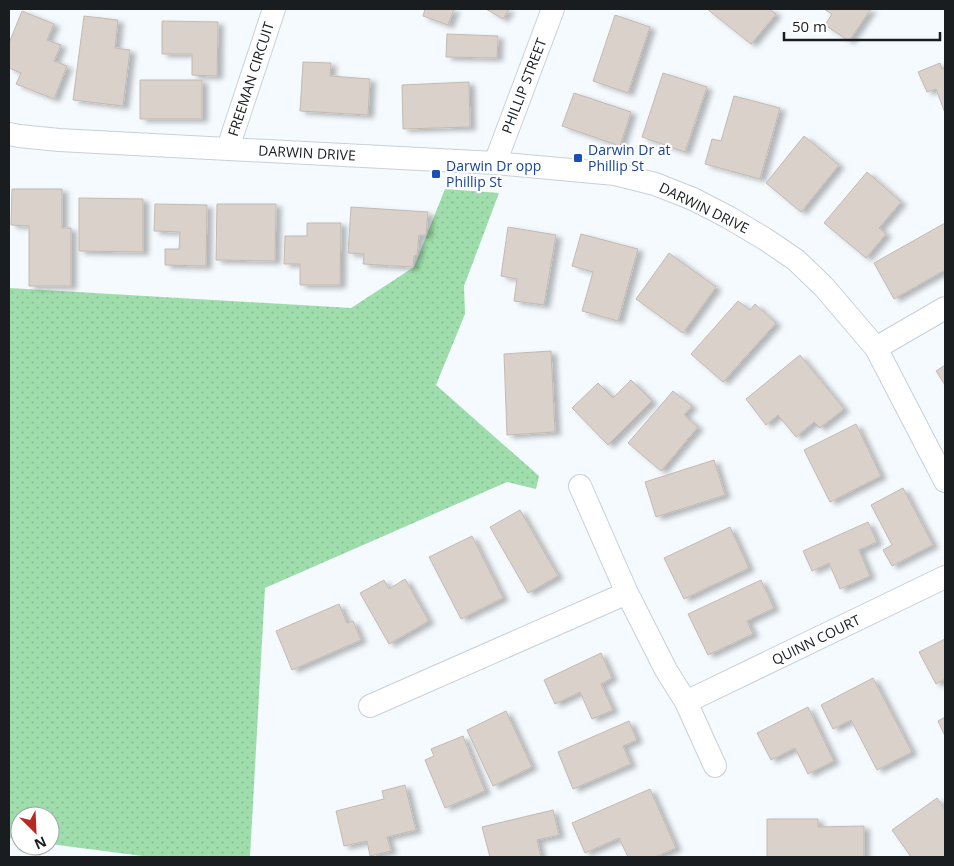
<svg xmlns="http://www.w3.org/2000/svg" width="954" height="866" font-family="'Open Sans',sans-serif">
<style>
.grass{fill:url(#grass-dots)}
.building{fill:#dad2ca;stroke:#c2bab2;filter:url(#shadow)}
.lines{fill:none;stroke-linecap:round;stroke-linejoin:round}
.street-casing{stroke:#c8d0d8;stroke-width:24}
.street{stroke:#fff;stroke-width:22}
.transit-dot{fill:#1a4fb4;stroke:#fff;stroke-width:2}
.labels{text-anchor:middle;stroke-width:4.5;stroke-linejoin:round;paint-order:stroke}
.street-label{font-size:14px;fill:#1a1d20;stroke:#fff}
.transit-label{font-size:14px;fill:#164399;stroke:#fff;text-anchor:start}
</style>
<defs>
<pattern id="grass-dots" width="8" height="8" patternUnits="userSpaceOnUse" patternTransform="scale(1.25)"><rect width="8" height="8" fill="#9fdeac"/><path d="M2 2h.1M6 6h.1" fill="none" stroke="#88be94" stroke-width="1.8" stroke-linecap="round"/></pattern>
<filter id="shadow"><feDropShadow dx="5.5" dy="3" stdDeviation="2.5" flood-color="#0004"/></filter>
</defs>
<rect width="100%" height="100%" fill="#f5fafe"/>
<path class="grass" d="M445,189l54,4 -35,93 1,28 -29,71 103,91 -3,13 -29,-7 -242,106 -15,269h-100l-100,-13v-28h-30v24l-11,-2v-550l342,20 63,-41z"/>
<path class="building" d="M425,9h29l-6,16 -25,-9z
M486,9h23l-6,10z
M707,9h62l7,5 -25,30z
M824,9h47l-22,32 -24,-16 7,-11z
M22,11l32,13 -7,16 14,5 -7,16 13,5 -13,33 -38,-15 5,-11 -12,-5v-25z
M615,15l35,12 -22,66 -35,-12z
M84,16l34,4 -3,28 15,2 -7,56 -50,-6z
M162,21l56,1 -1,54 -25,-1v-21h-30z
M447,34l51,2 -1,22 -51,-1z
M303,62l28,1 -1,13 40,3 -2,36 -68,-4z
M940,63l2,6 3,-2v46l-9,-24 -9,3 -9,-20z
M663,73l44,14 -22,65 -43,-15z
M140,80h62v39h-62z
M469,82l1,45 -67,2 -1,-44z
M574,93l57,19 -11,34 -58,-20z
M734,96l46,12 -20,71 -55,-15 7,-25 9,2z
M804,136l35,29 -38,47 -35,-29z
M867,172l34,30 -22,26 7,6 -20,24 -42,-35z
M12,189h50v39h9v58h-42v-60l-18,-1z
M79,198l64,1v53l-64,-1z
M155,204l52,1 -1,61 -41,-1v-16h14l1,-17 -26,-1z
M217,204h59l-1,57 -59,-1z
M351,207l77,5 -2,23h-7l-2,20 -3,1 -1,11 -50,-3 1,-10 -16,-1z
M307,223h34l-1,62h-40v-21h-16l1,-28h22z
M945,223v47l-51,29 -20,-36z
M508,227l48,8 -12,70 -30,-4 3,-22 -16,-3z
M581,234l57,15 -20,72 -36,-10 11,-39 -21,-6z
M669,253l47,34 -33,46 -47,-34z
M738,301l12,9 5,-6 21,19 -53,59 -32,-28z
M551,351l4,81 -48,3 -3,-81z
M800,355l44,54 -24,19 -6,-6 -18,15 -18,-22 -12,10 -20,-26z
M945,365v20l-9,-14z
M631,380l21,21 -44,44 -36,-37 26,-25 15,15z
M673,391l19,15 -8,9 14,12 -37,44 -33,-28z
M856,424l25,52 -51,26 -26,-52z
M714,460l11,35 -69,22 -11,-35z
M903,488l30,57 -41,21 -9,-16 9,-5 -21,-40z
M520,510l38,66 -30,17 -38,-66z
M868,522l9,20 -18,8 11,26 -30,13 -11,-26 -17,8 -9,-20z
M730,527l19,41 -65,31 -20,-41z
M472,536l31,62 -42,21 -32,-62z
M405,579l24,42 -40,23 -29,-51 24,-13 5,9z
M761,580l13,28 -27,13 6,13 -45,21 -20,-41z
M339,604l8,19 6,-2 8,19 -69,30 -16,-39z
M945,639v40l-9,5 -17,-32z
M601,653l11,25 -11,6 12,26 -21,9 -12,-27 -25,12 -11,-24z
M873,678l39,74 -35,18 -26,-50 -18,9 -12,-24z
M808,707l26,54 -26,13 -13,-26 -24,12 -14,-27z
M506,711l26,56 -39,19 -26,-56z
M945,717v19l-7,-15z
M629,721l8,19 -14,6 8,18 -58,25 -15,-37z
M463,736l22,55 -40,17 -20,-48 9,-4 -3,-7z
M405,785l11,45 -29,7 4,14 -21,5 -3,-15 -23,5 -8,-35 48,-12 -2,-8z
M650,789l26,59 -21,9h-27l-9,-19 -34,15 -13,-30z
M937,798l8,12v47h-34l-19,-27z
M553,810l6,25 -22,5 4,17h-51l-8,-30z
M767,819h51v8l46,-1v31h-97z"/>
<g class="lines">
<defs>
<path id="street" d="M9,134l10,2 40,4 436,23 120,11 40,10 38,15 35,18 37,22 31,21 28,27 52,61 69,133
M228,148l46,-139
M495,163l58,-154
M876,348l69,-40
M580,486l47,107 39,77 20,32 29,64
M686,702l259,-125
M370,706l257,-113"/>
</defs>
<use href="#street" class="street-casing"/>
<use href="#street" class="street"/>
</g>
<g class="transit-dot">
<rect x="573" y="153" width="10" height="10" rx="2.5"/>
<rect x="431" y="169" width="10" height="10" rx="2.5"/>
</g>
<g class="labels">
<g class="street-label">
<text transform="translate(251 79) rotate(-72)" y="5">FREEMAN CIRCUIT</text>
<text transform="translate(524 86) rotate(-69)" y="5">PHILLIP STREET</text>
<text transform="translate(307 153) rotate(3)" y="5">DARWIN DRIVE</text>
<text transform="translate(704 208) rotate(26)" y="5">DARWIN DRIVE</text>
<text transform="translate(816 640) rotate(-26)" y="5">QUINN COURT</text>
</g>
<g class="transit-label">
<text x="588" y="155">Darwin Dr at<tspan x="588" dy="16">Phillip St</tspan></text>
<text x="446" y="171">Darwin Dr opp<tspan x="446" dy="16">Phillip St</tspan></text>
</g>
</g>
<rect width="954" height="866" fill="none" stroke="#1a1d20" stroke-width="20"/>
<g transform="translate(35 831) rotate(156)"><circle r="24" fill="#ffffff" stroke="#a3a5a6"/>
<path d="M0-4L9 19L0 12L-9 19Z" fill="#b72922"/>
<text y="-8" font-size="14" font-weight="bold" text-anchor="middle" fill="#1a1d20">N</text>
</g>
<path d="M784 32v8h156v-8" fill="none" stroke="#1a1d20" stroke-width="2.5"/>
<text x="792" y="32" font-size="15" fill="#1a1d20" stroke="#ffffff" stroke-width="4" paint-order="stroke">50 m</text>
</svg>
